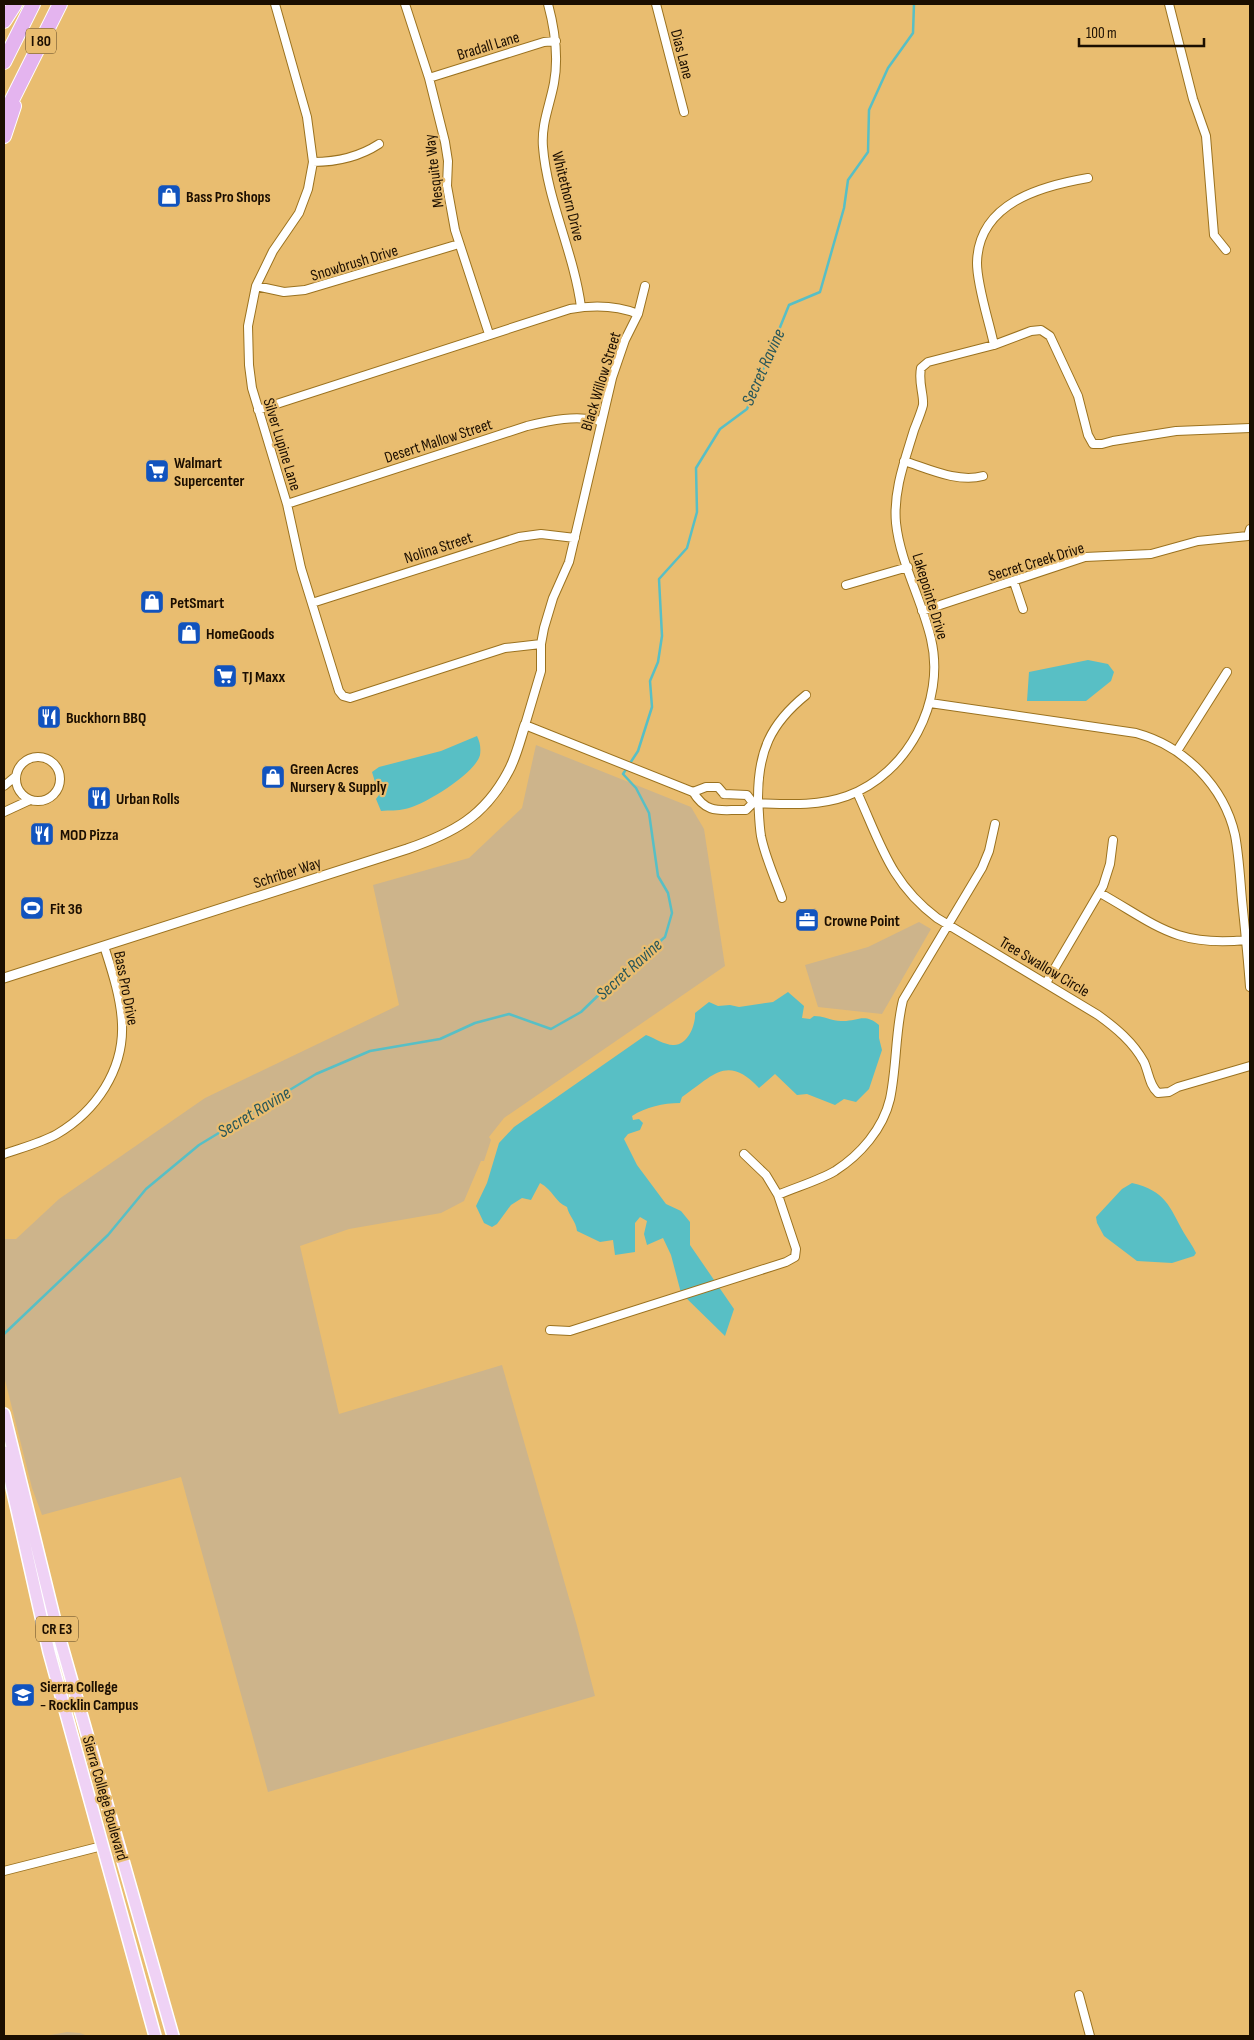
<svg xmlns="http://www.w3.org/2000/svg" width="1254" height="2040" font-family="'Sofia Sans Condensed',sans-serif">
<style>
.green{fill:#cdb48b}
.water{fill:#58bfc5}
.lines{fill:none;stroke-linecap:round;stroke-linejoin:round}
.stream{stroke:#58bfc5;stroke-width:2.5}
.minor-casing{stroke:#9b721f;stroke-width:10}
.tertiary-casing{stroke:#9b721f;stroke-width:11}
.primary-casing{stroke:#fff;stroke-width:14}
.motorway-casing{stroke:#fff;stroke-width:16}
.minor{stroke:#fff;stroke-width:8}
.tertiary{stroke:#fff;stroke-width:9}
.primary{stroke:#efd2f5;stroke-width:11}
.motorway{stroke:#e4b4ef;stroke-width:14}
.labels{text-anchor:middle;stroke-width:4.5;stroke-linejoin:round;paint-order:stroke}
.shield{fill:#e9bd70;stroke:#594222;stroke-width:1}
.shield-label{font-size:15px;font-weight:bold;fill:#1b0e00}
.street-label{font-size:16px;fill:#1b0e00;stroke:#e9bd70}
.poi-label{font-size:16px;font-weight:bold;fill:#1b0e00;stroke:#e9bd70;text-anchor:start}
.water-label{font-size:18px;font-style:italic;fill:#295759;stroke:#e9bd70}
</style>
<rect width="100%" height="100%" fill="#e9bd70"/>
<path class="green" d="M536,745l155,62 13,22 21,137 -221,152 -15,19 2,3 -7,21h-3l-17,40 -23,12 -92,16 -49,17 39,168 163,-49 75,261 18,70 -327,96 -87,-315 -139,38 -10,-27 -28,-112v-137h12l43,-40 146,-101 194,-93 -26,-120 96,-27 53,-50z
M919,922l12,7 -49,85 -64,-7 -13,-42 63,-18z
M67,2032l13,1 8,3h-43z"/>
<path class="water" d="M1088,660l20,4 6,8 -3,9 -25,20h-59l2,-29z
M477,736c3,6 4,12 3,19 -4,18 -57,51 -75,54 -7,2 -16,1 -24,2l-5,-12 8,-11 -9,-6 -3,-10 7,-5 62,-16z
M788,992l16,14 -2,12 8,1 4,-3c10,0 18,5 27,5 16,1 23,-9 38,4v13l3,12 -13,39 -13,13 -12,-3 -9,6 -28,-11 -10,1 -22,-21 -16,14c-32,-34 -46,-12 -77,9l-2,6c-17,0 -34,4 -48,13l1,4 6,-1 4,4 -3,7 -12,4 -4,5 13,26 29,39 15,7 9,11v23l44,64 -9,27 -44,-43 -10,-38 -8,-17 -16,7 -3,-11 3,-13 -7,-4 -5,6v29l-20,3 -2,-15 -13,2 -23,-11c-1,-10 -8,-15 -10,-24 -12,-5 -14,-17 -27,-24l-9,17 -9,-2 -11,7 -14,19 -5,3 -8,-4 -8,-17 11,-23 12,-40 15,-16 132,-92c8,3 19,10 27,10 15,1 23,-21 22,-32l14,-11 9,4 12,-1 9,2 34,-5z
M1132,1183c34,8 37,23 52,50 4,7 9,13 12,20l-2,3 -22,7 -35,-2 -33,-25 -7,-13 -1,-6 26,-28z"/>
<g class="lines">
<path class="stream" d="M4,1334l104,-99 38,-46 53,-44 117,-71 54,-23 70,-12 35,-16 34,-9 42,15 30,-17 30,-29 54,-46 7,-24 -4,-20 -10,-17 -9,-63 -13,-25 -13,-14 15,-23 14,-44 -2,-26 8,-19 4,-26 -3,-57 28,-31 10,-36 -1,-44 24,-39 27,-20 42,-104 31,-13 24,-84 4,-28 20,-28 1,-42 19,-42 25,-35 1,-29"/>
<defs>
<path id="minor" d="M275,4l32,113 6,45 -5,27 -9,24 -26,38 -17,35 -8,40 1,39 3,23 35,116 14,64 38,123 4,5 7,2 155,-50 36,-4
M405,4l24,74 16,64 3,19 -1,25 8,44 34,104
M548,4c7,26 11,52 6,79 -4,22 -13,41 -11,64 4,53 31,106 38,160
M656,4l28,108
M1169,4l24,95 13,37 8,99 12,15
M429,78l115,-36 12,-1
M313,162c24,0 46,-5 66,-18
M256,286l28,6 21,-2 154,-46
M638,314l7,-28
M994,345c-5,-24 -17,-59 -17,-82 1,-60 64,-77 111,-85
M258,410l312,-101c23,-4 46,-4 68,5l-13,26 -13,38 -43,184 -16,36 -9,30 -3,16v27l-16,54 168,67c15,24 28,17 53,18l7,-7
M904,461c25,8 54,22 79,15
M287,504l240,-78c24,-6 49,-11 74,-5
M1014,582l9,27
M846,585l62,-18
M312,603l207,-66 22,-3 34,4
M922,611l163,-54 66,-3 47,-13 50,-5 2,-7
M930,703l206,30c48,13 88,53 99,102 4,21 5,43 7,65 3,29 6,58 8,87
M1177,751l50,-79
M16 779a22 22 0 1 1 44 0a22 22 0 1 1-44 0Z
M4,786l12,-10
M693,792l13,-5h12l6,7
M857,792c23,50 33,91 80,126l161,97c18,13 35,27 46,47 5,11 5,23 14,31l11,-1 9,-5 72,-21
M724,794l23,1 6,8c32,1 63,4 94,-7 61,-22 99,-95 84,-157 -9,-39 -31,-77 -35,-116 -3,-32 9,-63 18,-93 3,-8 7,-17 9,-25 1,-11 -5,-22 -2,-37l7,-6 66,-17 37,-14 10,-1 9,6 28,60 10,39 5,9h9l11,-3 63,-10 74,-3
M4,812l26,-12
M1100,893c57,32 75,54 146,47
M782,898c-7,-20 -17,-41 -21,-62 -2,-12 -2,-25 -3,-38 0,-46 12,-74 48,-103
M1046,983l57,-97 7,-22 3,-24
M4,1154c17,-6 37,-11 53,-20 39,-23 67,-64 65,-110 -1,-26 -10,-53 -18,-78
M778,1195c18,-8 40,-14 57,-24 25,-16 48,-42 55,-72 7,-33 5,-67 13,-99l79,-132 7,-17 6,-27
M550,1330l20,1 216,-69 9,-5 1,-8 -18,-54 -12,-20 -22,-21
M4,1871l98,-25
M1079,1995l11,41"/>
<path id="tertiary" d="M4,978l403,-129c46,-16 77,-32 101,-77 8,-14 12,-32 17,-47"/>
<path id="primary" d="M4,1414l53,215 116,407
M4,1452l45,200 106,384"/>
<path id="motorway" d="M4,21l11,-17
M4,62l29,-58
M4,116l56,-112
M4,136l10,-30"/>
</defs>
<use href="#minor" class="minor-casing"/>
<use href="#tertiary" class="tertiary-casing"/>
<use href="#primary" class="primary-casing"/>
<use href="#motorway" class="motorway-casing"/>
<use href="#minor" class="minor"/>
<use href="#tertiary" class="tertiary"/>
<use href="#primary" class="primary"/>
<use href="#motorway" class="motorway"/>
</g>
<defs>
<symbol id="shop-square" viewBox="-11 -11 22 22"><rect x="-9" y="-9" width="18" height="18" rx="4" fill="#1153be" stroke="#e9bd70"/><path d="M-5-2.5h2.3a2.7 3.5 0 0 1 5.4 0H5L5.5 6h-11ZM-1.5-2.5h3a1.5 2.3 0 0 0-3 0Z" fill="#fff"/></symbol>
<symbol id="supermarket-square" viewBox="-11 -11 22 22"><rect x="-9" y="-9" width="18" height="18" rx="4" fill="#1153be" stroke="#e9bd70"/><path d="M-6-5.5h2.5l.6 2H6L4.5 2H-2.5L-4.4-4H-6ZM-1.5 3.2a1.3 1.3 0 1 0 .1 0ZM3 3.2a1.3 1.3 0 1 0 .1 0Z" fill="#fff"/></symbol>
<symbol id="restaurant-square" viewBox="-11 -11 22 22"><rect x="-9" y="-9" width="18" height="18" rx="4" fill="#1153be" stroke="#e9bd70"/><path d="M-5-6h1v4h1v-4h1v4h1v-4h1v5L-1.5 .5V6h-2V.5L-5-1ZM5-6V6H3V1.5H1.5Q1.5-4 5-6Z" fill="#fff"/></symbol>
<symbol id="stadium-square" viewBox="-11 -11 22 22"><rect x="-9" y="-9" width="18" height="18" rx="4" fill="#1153be" stroke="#e9bd70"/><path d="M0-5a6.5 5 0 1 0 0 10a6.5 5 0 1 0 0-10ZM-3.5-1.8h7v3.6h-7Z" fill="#fff"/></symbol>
<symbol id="office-square" viewBox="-11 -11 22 22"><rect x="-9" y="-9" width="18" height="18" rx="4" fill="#1153be" stroke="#e9bd70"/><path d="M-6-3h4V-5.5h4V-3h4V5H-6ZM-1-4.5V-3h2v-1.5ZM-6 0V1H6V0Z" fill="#fff"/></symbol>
<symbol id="university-square" viewBox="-11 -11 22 22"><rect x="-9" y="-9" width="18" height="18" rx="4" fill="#1153be" stroke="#e9bd70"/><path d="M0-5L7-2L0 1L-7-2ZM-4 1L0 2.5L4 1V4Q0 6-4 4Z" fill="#fff"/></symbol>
</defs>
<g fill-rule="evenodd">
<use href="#shop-square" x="155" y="182" width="28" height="28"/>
<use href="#supermarket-square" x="143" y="457" width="28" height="28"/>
<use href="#shop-square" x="138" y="588" width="28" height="28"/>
<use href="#shop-square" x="175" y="619" width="28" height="28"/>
<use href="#supermarket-square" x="211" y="662" width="28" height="28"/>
<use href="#restaurant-square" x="35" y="703" width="28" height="28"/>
<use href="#shop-square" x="259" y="763" width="28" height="28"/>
<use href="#restaurant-square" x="85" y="784" width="28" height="28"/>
<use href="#restaurant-square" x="28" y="820" width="28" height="28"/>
<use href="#stadium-square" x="18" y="894" width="28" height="28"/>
<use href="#office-square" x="793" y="906" width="28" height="28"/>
<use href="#university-square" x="9" y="1681" width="28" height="28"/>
</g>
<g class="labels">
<g class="shield">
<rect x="26" y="28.5" width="30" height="25" rx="4"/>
<rect x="36" y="1616.5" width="42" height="25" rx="4"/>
</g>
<g class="shield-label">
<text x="41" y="46">I 80</text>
<text x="57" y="1634">CR E3</text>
</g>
<g class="street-label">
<text transform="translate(488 45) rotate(-17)" y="6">Bradall Lane</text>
<text transform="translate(683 54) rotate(75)" y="6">Dias Lane</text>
<text transform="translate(433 171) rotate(-97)" y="6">Mesquite Way</text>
<text transform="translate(569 196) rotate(76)" y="6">Whitethorn Drive</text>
<text transform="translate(354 262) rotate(-17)" y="6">Snowbrush Drive</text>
<text transform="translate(600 381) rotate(-73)" y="6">Black Willow Street</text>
<text transform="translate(438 440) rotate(-18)" y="6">Desert Mallow Street</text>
<text transform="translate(283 444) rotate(73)" y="6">Silver Lupine Lane</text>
<text transform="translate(438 547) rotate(-18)" y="6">Nolina Street</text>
<text transform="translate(1036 561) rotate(-17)" y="6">Secret Creek Drive</text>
<text transform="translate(931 596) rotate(73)" y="6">Lakepointe Drive</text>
<text transform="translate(287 872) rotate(-18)" y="6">Schriber Way</text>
<text transform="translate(1045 966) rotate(31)" y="6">Tree Swallow Circle</text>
<text transform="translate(127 988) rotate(79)" y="6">Bass Pro Drive</text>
<text transform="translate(106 1798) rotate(74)" y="6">Sierra College Boulevard</text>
</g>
<g class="poi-label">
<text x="186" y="202">Bass Pro Shops</text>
<text x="174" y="468">Walmart<tspan x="174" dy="18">Supercenter</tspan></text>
<text x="170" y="608">PetSmart</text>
<text x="206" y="639">HomeGoods</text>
<text x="242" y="682">TJ Maxx</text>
<text x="66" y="723">Buckhorn BBQ</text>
<text x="290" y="774">Green Acres<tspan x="290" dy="18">Nursery &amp; Supply</tspan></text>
<text x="116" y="804">Urban Rolls</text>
<text x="60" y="840">MOD Pizza</text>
<text x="50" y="914">Fit 36</text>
<text x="824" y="926">Crowne Point</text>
<text x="40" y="1692">Sierra College<tspan x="40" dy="18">- Rocklin Campus</tspan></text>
</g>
<g class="water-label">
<text transform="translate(763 367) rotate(-66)" y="6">Secret Ravine</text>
<text transform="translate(629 969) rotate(-42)" y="6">Secret Ravine</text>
<text transform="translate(254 1112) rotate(-31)" y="6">Secret Ravine</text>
</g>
</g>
<rect width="1254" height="2040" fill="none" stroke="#1b0e00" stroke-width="10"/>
<path d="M1079 38v8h125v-8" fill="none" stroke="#1b0e00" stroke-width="2.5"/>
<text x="1086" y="38" font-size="15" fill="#1b0e00" stroke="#e9bd70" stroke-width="4" paint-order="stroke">100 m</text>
</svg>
